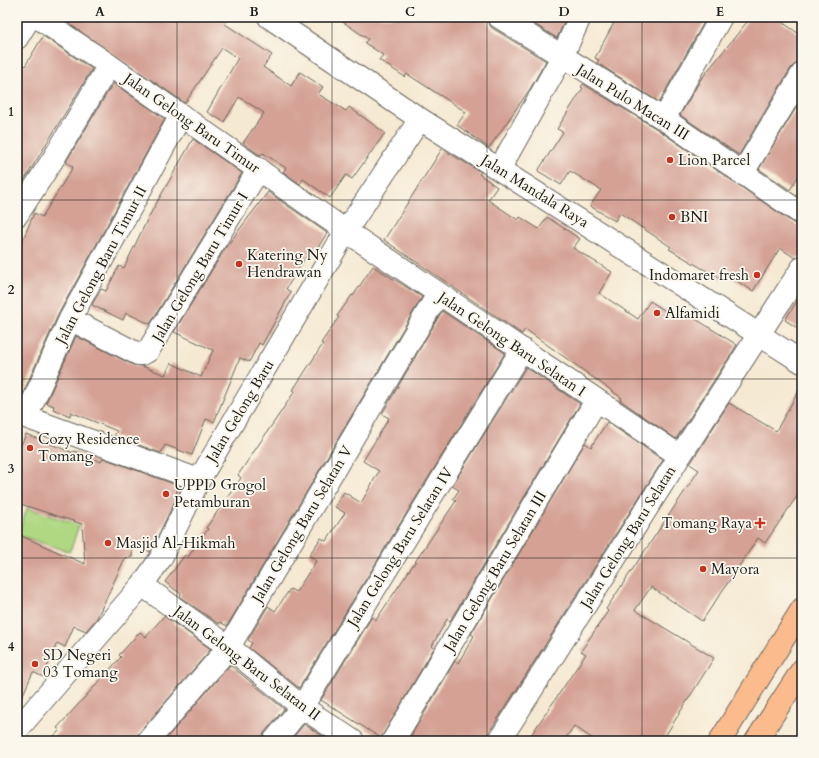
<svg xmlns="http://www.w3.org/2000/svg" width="819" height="758" font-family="Cardo,serif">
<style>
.green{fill:#afd883;stroke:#667a50}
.building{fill:#d4a194}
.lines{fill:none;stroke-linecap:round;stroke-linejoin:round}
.minor-casing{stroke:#68645c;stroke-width:24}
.major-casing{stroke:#68645c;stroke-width:24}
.minor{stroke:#fff;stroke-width:22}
.major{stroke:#fbbb8d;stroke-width:22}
.grid{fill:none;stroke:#1c1c1c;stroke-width:1;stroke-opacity:0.55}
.poi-dot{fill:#c8321e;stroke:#fbf7ec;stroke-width:1.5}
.labels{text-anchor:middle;stroke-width:3.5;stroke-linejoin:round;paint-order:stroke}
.street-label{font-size:15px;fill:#1c1c1c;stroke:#fbf7ec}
.poi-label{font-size:15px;fill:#1c1c1c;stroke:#fbf7ec;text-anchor:start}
.neatline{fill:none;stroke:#1c1c1c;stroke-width:1.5}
.grid-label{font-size:13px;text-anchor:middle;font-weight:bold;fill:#1c1c1c}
</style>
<rect width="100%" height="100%" fill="#fbf7ec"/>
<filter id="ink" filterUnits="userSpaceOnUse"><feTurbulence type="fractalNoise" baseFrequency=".025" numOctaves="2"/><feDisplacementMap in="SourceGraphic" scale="8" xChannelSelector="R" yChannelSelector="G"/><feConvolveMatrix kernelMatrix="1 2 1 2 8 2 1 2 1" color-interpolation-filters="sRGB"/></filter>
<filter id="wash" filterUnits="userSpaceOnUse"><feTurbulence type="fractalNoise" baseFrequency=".012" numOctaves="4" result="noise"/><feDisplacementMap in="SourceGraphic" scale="16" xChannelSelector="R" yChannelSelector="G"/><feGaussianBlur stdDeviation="0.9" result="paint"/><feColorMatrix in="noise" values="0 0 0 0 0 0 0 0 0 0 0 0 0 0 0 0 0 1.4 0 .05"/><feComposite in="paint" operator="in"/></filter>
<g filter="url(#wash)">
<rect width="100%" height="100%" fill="#f5e9d2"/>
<path class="green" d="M27,508l52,17 -9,27 -52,-17z"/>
<g id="blocks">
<path class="building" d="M68,17h50l8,6 4,-6h100l-5,7 47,31 -9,12 28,19 9,-14 23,15 -5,7 28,17 3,-4 36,26 -33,46 -6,-4 -16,23 -27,-19 -3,5 -17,-12 3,-4 -23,-15 -2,2 -3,-1 -15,-11 21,-30 -25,-16 -15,25 -17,-10 31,-54 -16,-10 -37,55 -120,-82z
M336,17h151l1,6 4,5 54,33 -16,28 -41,59 -32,-23 9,-13 -59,-38 -2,3 -26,-17 4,-5 -18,-12 3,-4z
M523,17h43l-9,21z
M617,17h90l-48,85 -62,-39 2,-3 -4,-2z
M751,17h35l-4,5 20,14v26l-6,1 -5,5 -52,87 -59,-40 21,-36z
M43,36l49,33 -75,123v-130l8,4z
M113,83l52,36 -106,194 -36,80 -6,-2v-137l17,-41 8,4 31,-50 -7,-5z
M583,84l74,45 138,95 7,2v30l-7,2 -15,-10 -27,43 -26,-16 -4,5 -25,-14 -29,-17 2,-2 -51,-34 -5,8 -25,-15 11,-16 -31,-19 -9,14 -23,-14 25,-39 -6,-3 26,-41 -2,-1z
M802,98v72l-12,20 -31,-21z
M193,139l49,34 -92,151 -24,-11 -3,7 -31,-15 9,-16 5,2 13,-25 5,2 24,-50z
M442,149l39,23 -2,2 18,13 -9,13 30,20 2,-3 19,12 8,-12 33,22 -7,9 39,24 -13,21 39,26 12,-18 25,16 5,-8 57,36 -61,94 -56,-39 2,-2 -97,-69 -3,5 -138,-94z
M268,192l59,41 -14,22 -4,-3 -23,37 5,3 -29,53 -3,-2 -10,19 -9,-4 -26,64 -8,-3 -14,36 -27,-10 -4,8 -47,-17 3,-5 -46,-19 -1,4 -17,-7 1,-3 -8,-3 30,-67 57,29 9,1 23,9 6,-12 30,14 12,-27 -39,-18 52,-85z
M373,266l49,31 -195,329 -7,-4 -1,2 -39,-27 1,-3 -16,-12 20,-27 3,2 20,-28 -2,-1 35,-50 -3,-3 57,-84 -2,-1 30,-46 -2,-1 18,-26 -2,-1 15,-21 1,1z
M802,293v38l-17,-11z
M442,311l63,42 -206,335 -50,-40 3,-5 -4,-3 20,-34 7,5 15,-22 6,3 20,-31 -7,-6 12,-17 5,3 19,-28 -10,-6 9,-15 17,11 18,-32 -16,-10 26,-43 -7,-4z
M526,367l54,37 -130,217 -3,-2 -15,27 2,2 -53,90 -60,-38 51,-83 4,3 80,-119 -3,-2 6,-9 -7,-4z
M802,385v104l-37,54 -7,-5 -56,83 -51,-34 -16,23 79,48 -52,83h-66l-22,-15 -10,15h-37l59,-87 -5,-3 27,-40 -2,-2 93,-139 -9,-6 39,-61 47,28z
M607,422l56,38 -175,274 -1,7h-79l47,-80 3,2 16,-27 -3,-2 114,-191 6,4z
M26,434l47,19 1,-2 27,11 2,-4 79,29 -32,65 -18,-9v14l-7,1 -28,60 -11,13 -12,-5 -9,21 -8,-4 -14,34 -10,-5 -16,36v-174l68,30 -3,-40 -65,-21v-49z
M164,616l47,33 -72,84 -3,8h-87l11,-11 -3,-2 64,-71 -2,-2 21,-23 6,5z
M230,665l54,44 -20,24 -2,8h-98z
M304,724l26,17h-35l-3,-2z"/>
</g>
</g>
<g filter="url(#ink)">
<use href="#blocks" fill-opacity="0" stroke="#68645c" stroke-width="1"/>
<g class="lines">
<defs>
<path id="minor" d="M37,17l72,48 237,166 334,225
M269,17l151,102 382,243
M499,17l165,102 138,95
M17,38l13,-21
M664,119l57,-102
M500,168l62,-111 18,-40
M742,174l60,-100
M17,215l40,-62 52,-88
M70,319l68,35h4l6,-3 111,-182
M17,414l182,66
M26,417l44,-98 111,-204
M142,585l87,62 73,60 51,34
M17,730l125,-145 19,-27 38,-78 147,-249 74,-112
M148,741l81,-94 209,-353
M274,741l28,-34 220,-358
M393,741l203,-340
M499,741l181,-285 122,-188"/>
<path id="major" d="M720,741l82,-132
M756,741l46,-71"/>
</defs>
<use href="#minor" class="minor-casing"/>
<use href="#major" class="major-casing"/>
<use href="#minor" class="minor"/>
<use href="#major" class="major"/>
</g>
</g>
<path class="grid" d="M177,17v724M332,17v724M487,17v724M642,17v724M17,200h785M17,379h785M17,558h785"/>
<g class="poi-dot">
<circle cx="670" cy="160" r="4"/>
<circle cx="672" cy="217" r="4"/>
<circle cx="239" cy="264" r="4"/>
<circle cx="757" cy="275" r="4"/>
<circle cx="657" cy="313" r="4"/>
<circle cx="30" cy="448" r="4"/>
<circle cx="166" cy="494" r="4"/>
<path d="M758 517h4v4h4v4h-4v4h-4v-4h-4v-4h4z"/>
<circle cx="108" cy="543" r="4"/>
<circle cx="703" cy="569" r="4"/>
<circle cx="35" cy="664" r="4"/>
</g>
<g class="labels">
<g class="street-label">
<text transform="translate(633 102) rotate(32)" y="5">Jalan Pulo Macan III</text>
<text transform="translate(192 123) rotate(35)" y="5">Jalan Gelong Baru Timur</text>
<text transform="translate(535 191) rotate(32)" y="5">Jalan Mandala Raya</text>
<text transform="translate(101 265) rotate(-62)" y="5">Jalan Gelong Baru Timur II</text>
<text transform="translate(200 267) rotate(-59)" y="5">Jalan Gelong Baru Timur I</text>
<text transform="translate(512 344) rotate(34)" y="5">Jalan Gelong Baru Selatan I</text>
<text transform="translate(240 411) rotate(-59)" y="5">Jalan Gelong Baru</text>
<text transform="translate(302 524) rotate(-59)" y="5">Jalan Gelong Baru Selatan V</text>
<text transform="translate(628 537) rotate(-58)" y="5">Jalan Gelong Baru Selatan</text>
<text transform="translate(400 547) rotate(-58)" y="5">Jalan Gelong Baru Selatan IV</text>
<text transform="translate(495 571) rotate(-59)" y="5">Jalan Gelong Baru Selatan III</text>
<text transform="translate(247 663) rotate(37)" y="5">Jalan Gelong Baru Selatan II</text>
</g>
<g class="poi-label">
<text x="678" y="165">Lion Parcel</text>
<text x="680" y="222">BNI</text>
<text x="247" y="260">Katering Ny<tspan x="247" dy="17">Hendrawan</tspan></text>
<text x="749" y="280" text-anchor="end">Indomaret fresh</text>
<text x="665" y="318">Alfamidi</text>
<text x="38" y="444">Cozy Residence<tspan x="38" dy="17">Tomang</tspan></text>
<text x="174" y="490">UPPD Grogol<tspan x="174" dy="17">Petamburan</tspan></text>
<text x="752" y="528" text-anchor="end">Tomang Raya</text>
<text x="116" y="548">Masjid Al-Hikmah</text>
<text x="711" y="574">Mayora</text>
<text x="43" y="660">SD Negeri<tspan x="43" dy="17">03 Tomang</tspan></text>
</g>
</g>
<rect width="819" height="758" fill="none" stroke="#fbf7ec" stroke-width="44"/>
<rect x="22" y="22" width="775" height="714" class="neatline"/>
<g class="grid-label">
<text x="100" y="16">A</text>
<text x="254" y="16">B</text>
<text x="410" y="16">C</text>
<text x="564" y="16">D</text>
<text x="720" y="16">E</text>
<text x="11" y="116">1</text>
<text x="11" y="294">2</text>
<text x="11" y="473">3</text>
<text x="11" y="651">4</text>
</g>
</svg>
